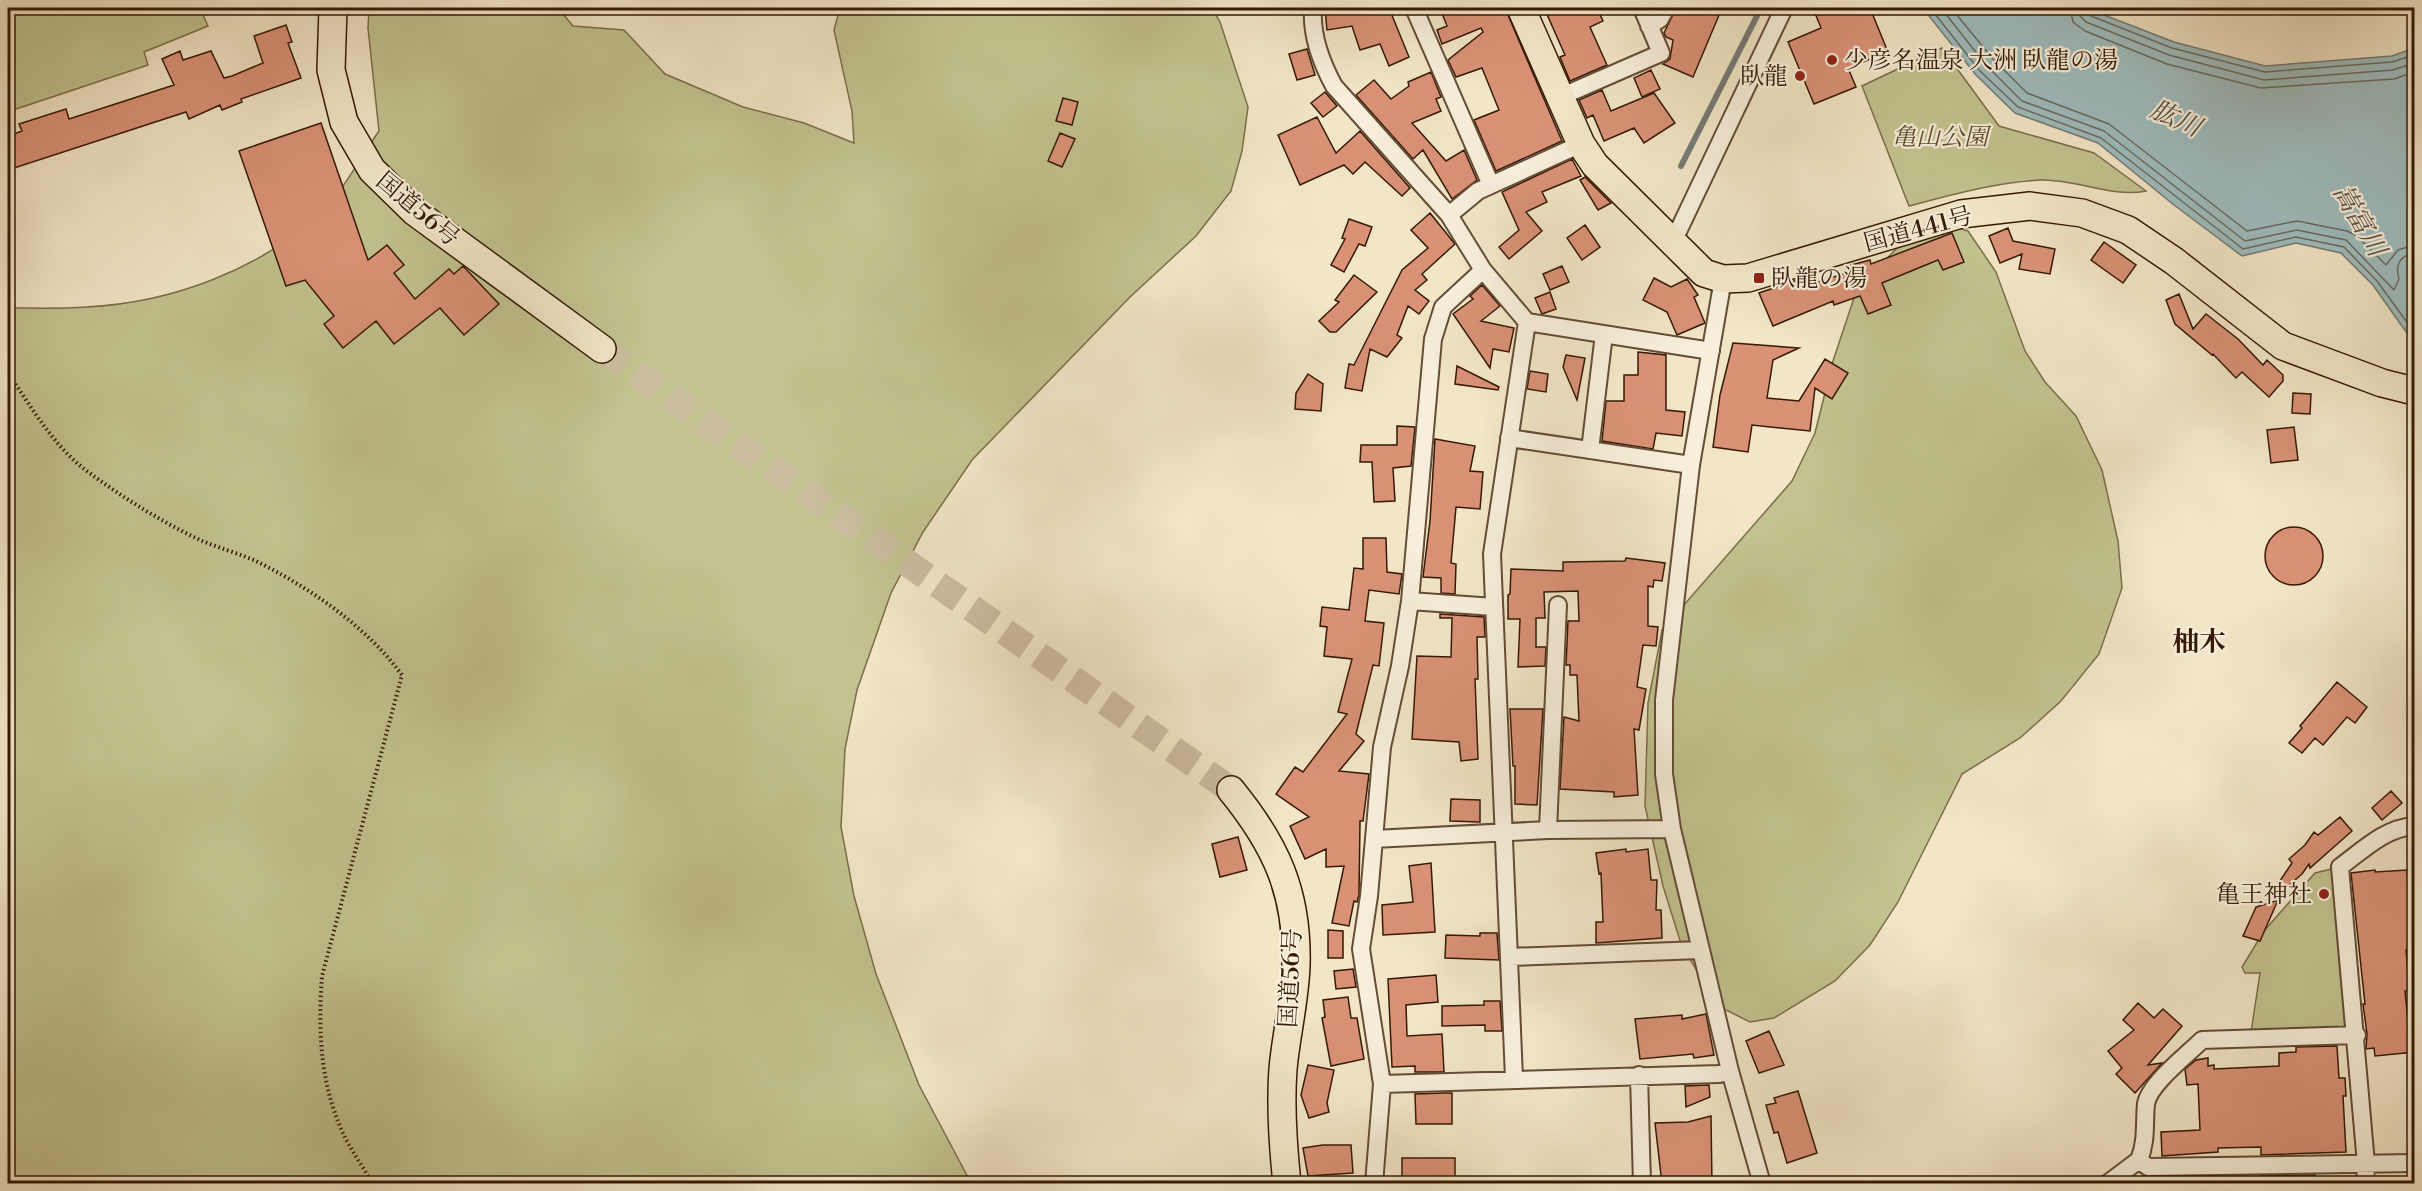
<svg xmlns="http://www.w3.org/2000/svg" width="2422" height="1191" font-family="'Libre Bodoni','Noto Serif JP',serif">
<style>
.green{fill:#c2c390;stroke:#7c6e4a;stroke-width:1.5}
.water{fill:#9fbdbf;stroke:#757b75;stroke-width:1.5}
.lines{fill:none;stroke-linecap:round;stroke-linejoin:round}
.shore{stroke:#6a6b62;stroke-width:1.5}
.stream{stroke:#757b75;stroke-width:6}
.building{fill:#da9277;stroke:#351905;stroke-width:1.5}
.trunk-tunnel{stroke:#ccbda0;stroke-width:27;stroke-dasharray:27 14;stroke-linecap:butt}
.minor-casing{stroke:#644c36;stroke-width:20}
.trunk-casing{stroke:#351905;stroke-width:30}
.path{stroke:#351905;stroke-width:4;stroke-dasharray:1.5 3;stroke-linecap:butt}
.minor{stroke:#f7efdb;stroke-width:16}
.trunk{stroke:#f2e6c7;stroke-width:27}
.poi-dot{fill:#8f2418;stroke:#f7efdb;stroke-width:2}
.labels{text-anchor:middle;stroke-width:4.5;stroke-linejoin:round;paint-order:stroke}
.poi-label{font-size:24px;fill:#351905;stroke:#f7efdb;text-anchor:start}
.park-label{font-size:24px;font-style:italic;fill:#5f4c2f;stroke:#f7efdb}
.street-label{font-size:24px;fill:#351905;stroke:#f7efdb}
.water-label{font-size:26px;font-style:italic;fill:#5a5246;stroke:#f7efdb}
.quarter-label{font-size:27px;font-weight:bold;fill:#351905;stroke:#f7efdb}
</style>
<rect width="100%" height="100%" fill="#f2e6c7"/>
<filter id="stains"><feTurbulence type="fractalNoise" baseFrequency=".00333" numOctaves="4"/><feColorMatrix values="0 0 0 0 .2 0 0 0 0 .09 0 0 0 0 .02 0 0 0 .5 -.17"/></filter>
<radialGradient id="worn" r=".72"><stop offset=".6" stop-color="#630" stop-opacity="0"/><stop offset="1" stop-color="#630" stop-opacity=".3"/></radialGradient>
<path class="green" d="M8,8h192l8,18 -64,26 4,13 -135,45 -5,-13z
M369,8h189l15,18 51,4 41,44 78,33 61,16 50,20 -2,-32 -18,-81 6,-22h372l8,14 28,85 -6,44 -11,40 -35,45 -66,61 -158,163 -49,72 -32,61 -34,97 -12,59 -4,78 13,69 22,78 43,111 52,98h-963v-875c25,0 52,1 78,-1 84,-4 176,-37 237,-97 19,-18 40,-56 56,-79l-11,-103z
M1942,48l57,78 95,27 52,38c-34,7 -70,-12 -105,-11 -45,2 -90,15 -132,26l-47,-120z
M1941,223l27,8 28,41 29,79 20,31 31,34 26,54 16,71 4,47 -23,66 -38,47 -41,37 -58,36 -64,128 -28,43 -35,36 -61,37 -24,4 -30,-15 -38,-60 -19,-61 -18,-80 3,-103 14,-73 130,-149 23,-48 18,-72 24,-72 43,-44z
M2340,867l17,168 -107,4 10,-66h-15l-3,-6 22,-36 51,-58z"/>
<path class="water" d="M1927,8h159l88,34 91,24 127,-10 22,-8v218l-4,3 4,8v8l-4,2 4,5v45l-3,2 -38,-54 -32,-32 -45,-10 -54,13 -68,-51 -76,-62 -83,-30 -39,-38 -47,-59z"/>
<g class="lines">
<path class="shore" d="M1933,8l2,6 45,57 38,36 83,31 142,111 53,-12 48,10 33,34 37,51
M1941,8l45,57 36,36 82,30 141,110 52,-11 49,10 48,50 5,-11c-4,-13 0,-24 15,-25
M1951,8l42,51 34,34 82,31 138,107 50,-10 50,10 10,5 29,29 12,-15 16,-5
M2070,8l3,14 12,9 82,33 94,24 133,-9 20,-7
M2079,8l1,8 6,6 83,33 95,25 129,-10 21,-7
M2086,8l5,8 81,32 93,24 127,-10 22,-7"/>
<path class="stream" d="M1681,166l80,-158"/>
</g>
<path class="building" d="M1325,8h64l20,49 -20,9 -9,-22 -20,6 -8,-24 -25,4z
M1440,8h65l57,133 -66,30 -22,-51 25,-10 -17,-42 -26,9 -8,-17 35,-28 -2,-4 -39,16 -5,-14 10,-4z
M1538,8h59l6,13 -13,6 17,38 -37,16 -10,-24 5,-2 -20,-45 -5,2z
M1676,8h46l-29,69 -30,-13 7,-5 3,-19 -7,-3 -2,-4z
M1813,8h57l18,44 -40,16 8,19 -42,17 -26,-62 33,-14z
M286,25l6,17 -4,1 13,35 -60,21 1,3 -20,8 -2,-5 -31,14 -3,-7 -178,58v-34l14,-5 -3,-7 47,-15 3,10 105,-34 -12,-26 18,-8 3,9 28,-9 13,27 8,-2 31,-13 -9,-27z
M1307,49l8,26 -18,5 -8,-26z
M1651,70l9,19 -18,8 -8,-19z
M1431,72l10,25 -5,2 5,12 -29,12 34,38 18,-11 13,30 -25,19 -29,-49 -10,9 -57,-64 18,-15 17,19 18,-13 -1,-4z
M1602,90l9,21 43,-18 21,30 -31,20 -10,-15 -30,13 -11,-26 -6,3 -8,-18z
M1325,92l12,14 -14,11 -12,-14z
M1063,98l15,4 -6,23 -16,-4z
M1317,117l19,36 24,-22 50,57 -8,8 -37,-34 -12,12 -9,-9 -44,20 -22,-50z
M321,123l47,137 19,-15 17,20 -10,8 21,26 34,-30 5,5 9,-8 36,38 -35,31 -24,-27 -46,36 -18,-23 -33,27 -19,-24 10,-8 -29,-36 -19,6 -47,-135z
M1060,133l15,6 -13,28 -14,-6z
M1572,159l9,17 -39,16 5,10 -21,10 16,19 -33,28 -10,-12 20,-17 -17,-38z
M1585,177l26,26 -13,7 -18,-30z
M1430,213l25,31 -33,30 5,6 -12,10 14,11 -10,13 -11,-8 -11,29 5,3 -15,19 -17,-8 -8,42 -17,-3 4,-24 5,1 48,-95 26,-22 -17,-18z
M1349,219l23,8 -7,19 -6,-2 -15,28 -13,-7 14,-26 -3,-1z
M1585,225l15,22 -18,13 -15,-22z
M2008,228l5,13 42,8 -5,25 -31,-5 3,-15 -22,9 -11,-27z
M1952,233l12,29 -21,8 -5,-10 -56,23 9,22 -23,9 -8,-18 -26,9 -1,-4 -60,25 -14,-33 50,-17 3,8 40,-13 -1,-6 19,-5 1,4z
M2104,242l32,23 -13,18 -32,-23z
M1562,266l7,16 -19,8 -7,-16z
M1354,275l23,17 -41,40h-6l-11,-11 20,-19 -4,-2z
M1654,278l17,9 16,-8 11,16 -4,2 11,26 -28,12 -10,-23 -24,-12z
M1482,285l18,21 -19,15 33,7 -5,24 -16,-3 -3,19 -37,-54 20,-15 -3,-3z
M1550,292l6,17 -14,5 -7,-16z
M2179,294l14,35 13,-15 32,25 25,26 4,-5 16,15v6l-14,16 -27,-25 -6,6 -23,-24 -1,1 -37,-31 -9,-24z
M1733,343l66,5 -26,12 -6,38 32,3 26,-42 23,14 -16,26 -17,-11 -5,43 -58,-6 -4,27 -35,-5 7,-52z
M1638,352l28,3v55l19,2 -3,24 -26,-3 -3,16 -51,-8 4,-40h18v-26h14z
M1566,355l19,3 -8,42 -14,-33z
M1457,366l42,21 -1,3 -43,-6z
M1530,371l18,3 -2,18 -19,-3z
M1308,374l15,10 -2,27 -26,-2 1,-16z
M2293,393l18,1 -1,20 -18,-1z
M1397,426l18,1 -4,39 -18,2 2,33 -21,1 -2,-40h-12l1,-17h36z
M2294,427l4,33 -27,3 -4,-33z
M1435,439l40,7 -5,25 13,1 -3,37 -24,-2 -5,56 5,1 -1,30 -14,-1v-15l-18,-1 7,-56z
M2265 556a29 29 0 1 1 58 0a29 29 0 1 1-58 0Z
M1363,538h23l1,34 15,2 -3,20 -30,-4 -4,31 19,2 -5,43 -6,-1 -17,69 8,7 -25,30 30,3 -6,47h-3l-1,74 -2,7 -3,-1 -5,25 -17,-3 12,-57 -18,1v-18l-21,10 -15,-33 19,-9 -33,-23 19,-27 8,5 44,-58 -9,-2 14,-53 -28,-3 3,-29 -7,-1 2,-19 27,3 5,-42 9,1z
M1626,558l39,5 -3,18 -8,-1 -1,7 -5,-1v40l10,1 -2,19 -13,-1 -6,42 9,2 -7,41 -5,-1 4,66 -24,2v-5l-54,-3 4,-72 15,4 -2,-46h-7v-10h-4l2,-44h11l-1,-30 -34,1 1,26h-9v29h10l-1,19 -27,1 2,-48h-12v-24l2,-1 1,-25 52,2v-9l62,-1z
M1440,614l44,3 1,20h-8l1,42h-3l3,80 -17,2 -2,-19 -47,-3 5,-83 34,1 1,-39h-12z
M2337,682l30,25 -12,16 -8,-6 -24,28 -8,-7 -13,15 -13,-10 13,-15 -2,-2z
M1510,709h33l-6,96 -22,-1v-38h-2z
M2391,791l11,12 -20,17 -10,-12z
M1451,799l29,1v22l-30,-1z
M2340,817l12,14 -42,37 -1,-4 -7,10 -27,23 -4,-3 21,-31 -3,-4 16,-14 9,-13 4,3z
M1238,837l9,33 -27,7 -8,-33z
M1626,849v3l22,-3 3,31h6l-1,30h5l1,28 -66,5v-21h7l-2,-49 -2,1 -3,-21z
M1431,863l4,69 -52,3 -1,-30 31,-3 -4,-36z
M2375,870v2l32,-2v4l8,-1v76l-9,1 4,40 -5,1 4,41 6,-1v21l-40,4 -1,-8 -8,1 1,-15 -4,-30h2l-14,-131z
M2278,900l-18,41 -17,-5 13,-29z
M1328,930l15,1v27h-15z
M1480,933h17l2,27 -54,-2 1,-23 34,1z
M1353,969l3,18 -20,2 -2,-18z
M1436,975l2,27 -32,3 1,31 35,-2 2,38h-29v-6l-23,1 -4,-88z
M1348,997l3,21h6l7,41 -33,7 -9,-48 3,-1 -2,-17z
M1484,1001h16l2,30h-17v-6l-43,1v-20l42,-1z
M2138,1003l16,15 9,-9 19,17 -34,39 14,-2 -27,30 -19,-19 6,-6 -14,-17 26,-21 -11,-10z
M1706,1014l8,41 -20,3 -1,-4 -53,5 -5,-40 47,-4v4z
M1769,1031l15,34 -25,8 -13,-32z
M2337,1046l2,32h6l1,18h-3l3,56 -85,3v-8l-43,1v4l-56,4 -1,-24 39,-2 -2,-46 -11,1 -2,-16 11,-9 12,-2v8l6,-1v4l65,-3v-13l17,-1v-5z
M1308,1065l26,5 -7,33 2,9 -20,6 -8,-23z
M1709,1085l1,12 -24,10 -1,-21z
M1798,1091l19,62 -30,10 -9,-31 -4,1 -8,-28 10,-2 -2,-5z
M1445,1093h7v31h-36l-1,-30z
M1711,1116l1,68h-50l-7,-61 33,-1z
M1323,1145h28l2,28 -45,3 -5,-28z
M1402,1158h53v26h-53z
M2315,1175v9h-54v-8z
M2163,1177h27l1,7h-27z"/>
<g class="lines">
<path class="trunk-tunnel" d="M602,349l629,441"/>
<defs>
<path id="minor" d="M1313,8c-2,28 8,54 21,78l115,129
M1414,8l77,177
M1649,26l11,-7 6,-11
M1560,97l101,-44 -19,-45
M1581,144l-103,47 -29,24 34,55 44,52 184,29
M1673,242l111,-234
M1723,279l-32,186 -27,235v74l8,55 58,242 32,113
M1509,438l182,27
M1590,450l14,-116
M1410,601l84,6
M1548,830l10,-225
M1374,839l174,-9 124,-1
M1509,957l192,-7
M1639,1075l3,109
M1514,1078l-22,-524 35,-232
M1382,1084l337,-10 11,-3
M2139,1160c8,-19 5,-36 7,-56 3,-20 41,-49 56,-64l155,-5
M1374,1184l8,-100 -21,-135 8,-53 13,-149 18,-81 10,-65 23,-262 10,-32 40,-37
M2107,1184l32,-24 9,7 266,-4
M2365,1184l1,-20 -26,-297c23,-17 45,-39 74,-41"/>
<path id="trunk" d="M333,8l-2,62 13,52 28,48 43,42 187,137
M1521,8l60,136 14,21 109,108 19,6 25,-1 213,-64 69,-8 52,7 46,17 46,31 109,85 99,37 32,8
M1231,790c45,55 67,103 65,175 -1,35 -10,70 -13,104 -3,39 0,77 4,115"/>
</defs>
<use href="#minor" class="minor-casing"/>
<use href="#trunk" class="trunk-casing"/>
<path class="path" d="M8,373c24,35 47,76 83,101 34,25 71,48 109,66 18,8 38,13 56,21 54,27 110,65 146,114l-80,301c-4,54 -2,106 20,155 8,18 21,36 31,53"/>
<use href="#minor" class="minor"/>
<use href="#trunk" class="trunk"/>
</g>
<g class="poi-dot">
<circle cx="1832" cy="60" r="6"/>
<circle cx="1800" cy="76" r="6"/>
<rect x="1753" y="272" width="12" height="12" rx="3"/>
<circle cx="2324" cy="894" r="6"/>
</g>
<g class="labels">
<g class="poi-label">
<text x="1844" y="68">少彦名温泉 大洲 臥龍の湯</text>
<text x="1788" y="84" text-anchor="end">臥龍</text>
<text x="1771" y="286">臥龍の湯</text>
<text x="2312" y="902" text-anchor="end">亀王神社</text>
</g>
<g class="park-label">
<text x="1940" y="145">亀山公園</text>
</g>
<g class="street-label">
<text transform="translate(418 209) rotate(40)" y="8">国道56号</text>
<text transform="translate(1918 229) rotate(-15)" y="8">国道441号</text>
<text transform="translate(1290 978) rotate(-87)" y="8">国道56号</text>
</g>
<g class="water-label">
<text transform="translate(2176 118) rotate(24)" y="9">肱川</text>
<text transform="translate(2360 220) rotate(60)" y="9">嵩富川</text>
</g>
<g class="quarter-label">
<text x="2199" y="651">柚木</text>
</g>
</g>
<rect width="2422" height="1191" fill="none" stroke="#f2e6c7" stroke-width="30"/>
<rect x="9" y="9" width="2404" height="1173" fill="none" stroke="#351905" stroke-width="3"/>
<rect x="15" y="15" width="2392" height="1161" fill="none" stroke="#351905" stroke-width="1.5"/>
<rect width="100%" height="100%" filter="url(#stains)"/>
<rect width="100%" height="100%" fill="url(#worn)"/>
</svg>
